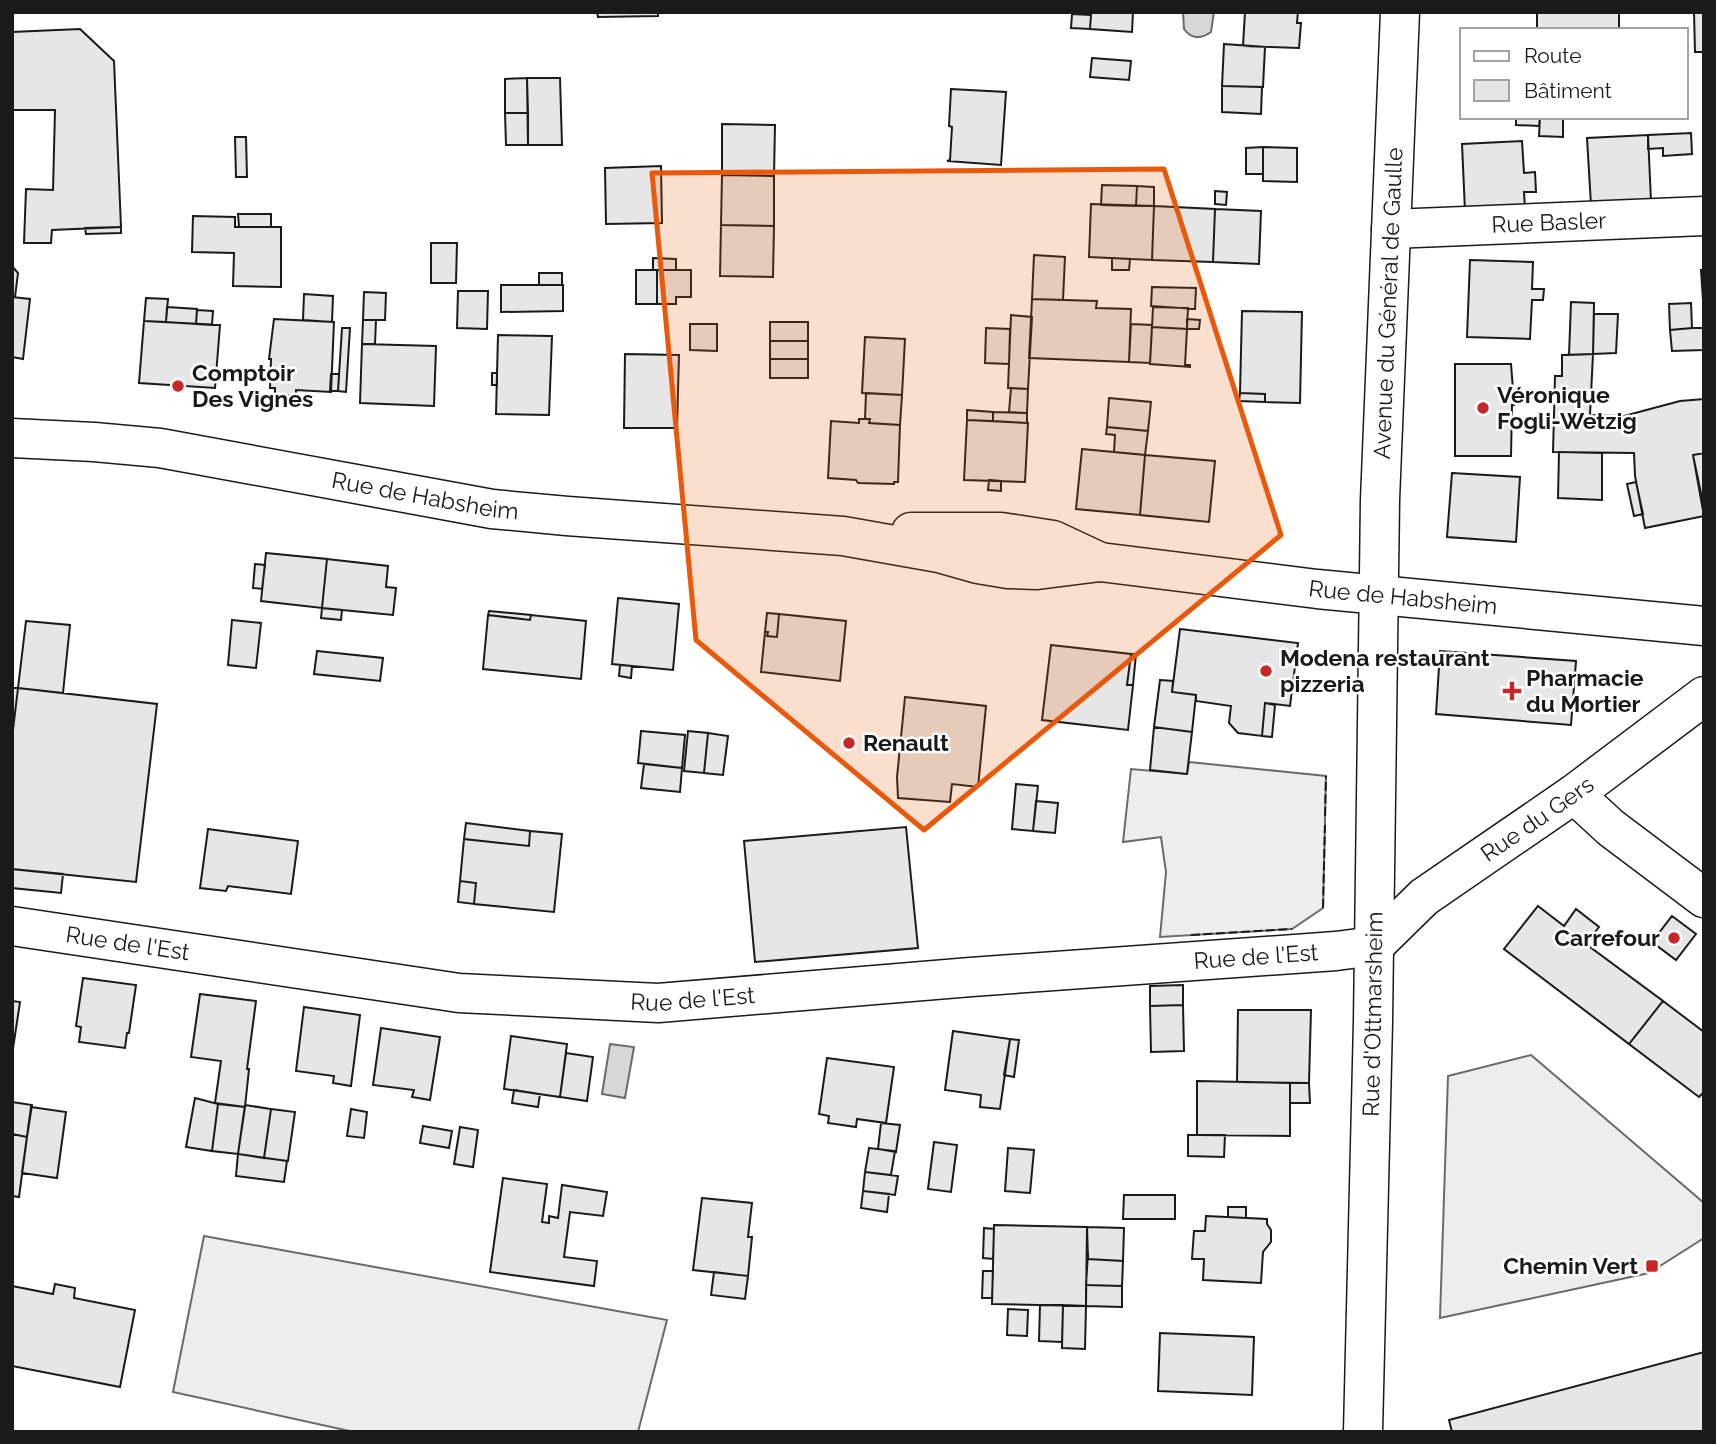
<svg xmlns="http://www.w3.org/2000/svg" width="1716" height="1444" font-family="Raleway,sans-serif">
<style>
.built{fill:#ededed;stroke:#6a6a6a;stroke-width:2}
.water{fill:#d7d7d7;stroke:#6a6a6a;stroke-width:2}
.building{fill:#e6e6e6;stroke:#1a1a1a;stroke-width:2}
.lines{fill:none;stroke-linecap:round;stroke-linejoin:round}
.street-casing{stroke:#1a1a1a;stroke-width:41}
.secondary-casing{stroke:#1a1a1a;stroke-width:41}
.primary-casing{stroke:#1a1a1a;stroke-width:41}
.street{stroke:#fff;stroke-width:38}
.secondary{stroke:#fff;stroke-width:38}
.primary{stroke:#fff;stroke-width:38}
.fence{stroke:#1a1a1a;stroke-width:2;stroke-dasharray:9 3.5;stroke-linecap:butt}
.marked{fill:#e8590c;fill-opacity:0.2;stroke:#e8590c;stroke-width:5;stroke-linejoin:round}
.poi-dot{fill:#c62828;stroke:#fff;stroke-width:2.5}
.labels{text-anchor:middle;stroke-width:5;stroke-linejoin:round;paint-order:stroke}
.street-label{font-size:23px;fill:#1a1a1a;stroke:#fff}
.poi-label{font-size:23px;font-weight:bold;fill:#1a1a1a;stroke:#fff;text-anchor:start}
</style>
<rect width="100%" height="100%" fill="#fff"/>
<path class="built" d="M1189,762l137,14 -3,132 -31,21 -132,8 6,-65 -5,-35 -38,5 8,-73 56,5z
M1531,1055l173,148v35l-55,35 -209,45 8,-242z
M204,1236l463,84 -29,112h-284l-181,-40z"/>
<path class="water" d="M1183,12h31l-3,20c-10,7 -19,8 -27,-3z
M610,1044l24,3 -9,51 -23,-4z"/>
<path class="building" d="M597,12h61v4l-60,1z
M1072,12h61l-1,20 -42,-3 1,-14z
M1245,12h53l-1,11h4l-2,25 -56,-2z
M1537,12h82v18h-82z
M1694,12h10v40h-9z
M1072,14l19,1 -1,14 -19,-1z
M80,29l34,32 7,166 -69,3 -1,13h-27l2,-54 27,1 2,-80h-43v-78z
M1224,44l41,3 -2,40 -41,-1z
M1092,58l39,3 -2,19 -39,-3z
M527,78l1,35h-23v-34z
M527,78h33l2,67h-34z
M1222,86l40,1 -1,27 -39,-2z
M951,89l55,3 -5,73 -54,-4 3,-1 2,-33 -3,-1z
M505,113h23v32h-22z
M1516,117h24l-1,9 -23,-1z
M1540,117h23v20l-24,-1z
M722,124l53,1 -1,51 -52,-1z
M1691,133l1,21 -29,2v-8l-15,1v-14z
M1648,135l3,66 -60,4 -4,-67z
M235,137h11l1,40h-11z
M1522,141l2,32 11,-1 1,20h-12l1,16 -60,3 -3,-67z
M1263,147v27h-17v-26z
M1263,147l34,1v34l-34,-1z
M661,166l1,57 -56,1 -1,-56z
M722,175l52,1v50l-53,-1z
M1102,185l35,1 -1,20 -35,-1z
M1137,186l17,1v19h-18z
M1215,191l12,1 -1,13 -11,-1z
M1091,204l63,2 -2,54 -63,-3z
M1154,206l61,3 -2,53 -61,-2z
M1215,209l46,2 -2,53 -46,-2z
M238,214h33v13h-32z
M193,216l42,1v10h46v60l-48,-1 1,-33 -42,-1z
M721,225l53,1 -1,51 -53,-1z
M121,227v6l-35,1 -1,-6z
M431,243h26l-1,40h-25z
M1034,255l31,2 -2,43 -31,-1z
M653,258l23,1v11h-23z
M1112,258l18,1 -1,11h-17z
M1470,260l63,2 -1,27h12l-1,11h-11l-2,39 -63,-2z
M12,266l6,7 -3,24h-3z
M636,270h21v34h-21z
M657,270h34v27h-15v7h-19z
M1701,270h3v45z
M539,273h23v12h-23z
M501,285h62v26l-62,1z
M1152,287l44,1 -1,21 -44,-3z
M458,291h30l-1,38 -30,-1z
M364,292l22,1 -1,27h-22z
M304,294l29,2 -1,26 -29,-2z
M12,297l18,2 -7,60 -11,-2z
M146,298l22,1 -2,23 -22,-1z
M1032,299l65,2 -1,7 35,1 -2,53 -100,-4z
M1571,302l23,1 -1,51 -24,1z
M1691,303l1,25 -22,2 -1,-26z
M167,307l30,2 -1,15 -30,-2z
M1153,307l35,1 -1,21 -35,-2z
M197,310l16,1 -1,14 -16,-1z
M1242,311l60,1 -2,91 -35,-1v-8l-25,-1z
M1594,314h24l-2,39 -23,1z
M1011,315l21,2 -4,72 -20,-1z
M274,319l60,3 -3,70 -35,-2v6l-21,-1v-7h-5l1,-29h-2z
M1187,319l13,1 -1,9h-12z
M363,320h13l-1,24h-13z
M144,321l76,4 -5,63 -76,-5z
M770,322h38v19h-38z
M690,324h27v27l-27,-1z
M1131,324l21,1 -2,38 -21,-1z
M1152,327l35,2 -2,36h5v2l-40,-3z
M342,328h8l-4,64 -8,-1z
M986,328l24,1 -1,35 -24,-1z
M1692,328h12v22l-32,1 -2,-21z
M498,335l54,1 -3,79 -53,-1z
M865,337l40,2 -3,56 -40,-2z
M770,341h38v18h-38z
M362,344l74,2 -2,60 -74,-3z
M625,354l54,1 -2,73h-53z
M1593,354l-3,61 34,1 56,-15 24,-2v54l-11,2 11,61 -59,12 -10,-52 -1,-23 -81,-1 2,-76h7v-21z
M770,359h38v19h-38z
M1455,364h56l3,38v3h-2l-1,51h-56z
M492,373h5v12h-5z
M331,374h8l-1,17h-8z
M1011,388l17,1 -1,24 -18,-1z
M866,393l36,2 -2,30 -31,-2 1,-4h-5z
M1240,393l25,1v8l-26,-1z
M1109,398l42,4 -3,29 -41,-4z
M967,410l26,2v9l-26,-1z
M993,412l34,1v10l-34,-2z
M859,419h11l-1,4 31,2 -2,57h-4v2l-36,-1 -2,-3 -28,-2 3,-57 28,2z
M967,420l61,3 -3,59 -61,-2z
M1107,427l41,4 -3,24 -31,-3 1,-17 -9,-1z
M1082,449l63,6 -5,60 -64,-6z
M1559,452l43,1v47l-44,-2z
M1704,453v55l-11,-53z
M1145,455l70,6 -6,61 -69,-7z
M1452,473l68,4 -4,65 -69,-5z
M989,480l12,1v10l-13,-1z
M1636,482l7,32 -9,2 -7,-32z
M266,553l61,6 -5,49 -61,-7z
M327,559l61,7 -2,21 10,1 -3,27 -71,-7z
M255,564l10,1 -3,24 -9,-1z
M618,598l61,6 -6,66 -61,-6z
M322,608l20,2 -1,10 -20,-2z
M489,611l42,4 -1,5 -42,-5z
M767,613l12,1 -2,23 -10,-1 1,-4h-3z
M779,614l67,7 -6,60 -79,-9 4,-40h3l-1,4 10,1z
M488,615l42,5 1,-5 55,6 -5,58 -98,-10z
M232,620l29,3 -5,45 -28,-3z
M26,621l44,4 -7,68 -45,-5z
M1180,629l118,14 -8,63 -25,-3 -3,33 -24,-3 -9,-10 2,-17 -35,-5v-6l-24,-3z
M1051,645l80,9 -4,31h6l-5,45 -86,-10z
M317,651l66,7 -3,23 -66,-7z
M1440,651l136,10 -5,64 -135,-11z
M1131,654h5l-3,31h-6z
M620,665l12,1 -1,12 -12,-2z
M1160,680l13,1 -1,11 24,3 -4,37 -38,-5z
M12,688h6l-6,50z
M18,688l139,16 -21,178 -124,-13v-131z
M905,697l81,9 -8,81 -26,-3 -2,18 -52,-4 -1,-21z
M1265,703l10,2 -3,32 -10,-1z
M1154,727l38,5 -5,42 -37,-4z
M641,731l44,4 -3,33 -44,-5z
M688,731l20,2 -4,40 -20,-2z
M708,733l20,3 -5,39 -19,-2z
M644,764l38,4 -2,24 -39,-4z
M1016,784l22,2 -5,45 -21,-2z
M1036,801l22,2 -3,30 -22,-2z
M466,823l64,8 -1,15 -65,-7z
M906,827l12,121 -163,14 -11,-121z
M208,829l90,12 -7,53 -63,-8 -2,5 -26,-3z
M530,831l32,3 -8,78 -80,-8 2,-21 -16,-2 4,-42 65,7z
M12,869l51,5 -2,19 -49,-5z
M460,881l16,2 -2,21 -16,-2z
M1538,906l26,20 12,-17 23,18 -13,17 77,57 -34,43 -125,-95z
M1672,916l24,18 -20,26 -24,-18z
M83,978l53,7 -7,48h-2l-2,15 -46,-6 2,-15 -5,-1z
M1183,985v20l-33,1v-20z
M200,994l56,7 -9,68h2l-4,38 -30,-4 6,-42 -30,-4z
M12,1001l8,1 -8,53z
M1663,1001l41,31v60l-5,5 -70,-53z
M1183,1005l1,46 -33,1 -1,-46z
M304,1007l56,8 -9,71 -18,-3 1,-7 -38,-5z
M1238,1010h73l-2,73 -72,-1z
M381,1028l59,9 -10,63 -18,-3 2,-7 -41,-5z
M953,1031l57,8 -10,70 -20,-2 1,-12 -36,-5z
M511,1036l56,8 -7,53 -56,-8z
M1010,1039l9,1 -5,37 -10,-2z
M566,1053l27,4 -6,44 -27,-4z
M827,1058l67,9 -8,56 -29,-4 -1,8 -28,-4 1,-7 -10,-2z
M1197,1081l93,2v53l-93,-1z
M1290,1083h19l1,20h-20z
M514,1090l26,4 -2,13 -26,-4z
M195,1098l23,6 -6,47 -26,-4z
M12,1102l20,3 -5,32 -15,-3z
M218,1104l27,3 -7,47 -26,-3z
M245,1105l26,4 -7,49 -26,-4z
M31,1107l35,5 -9,66 -35,-5z
M271,1109l24,3 -7,49 -24,-3z
M351,1109l16,3 -3,26 -17,-2z
M881,1123l19,2 -4,27 -18,-3z
M423,1126l29,5 -3,17 -29,-5z
M460,1127l18,3 -5,37 -19,-3z
M12,1134l15,3 -8,60 -7,-1z
M1188,1135h37l-1,22 -36,-1z
M934,1142l23,3 -6,47 -23,-3z
M869,1148l26,3 -4,24 -26,-3z
M1008,1148l26,2 -4,43 -25,-2z
M238,1154l49,7 -3,21 -48,-6z
M865,1172l33,4 -3,19 -32,-4z
M503,1178l44,6 -5,38 7,1v-7l9,2 4,-33 45,7 -4,24 -33,-4 -6,45 33,4 -3,25 -104,-14z
M863,1191l26,3 -2,18 -26,-4z
M1124,1195h51v24h-52z
M702,1198l50,5 -4,34h4l-4,39 -55,-6z
M1228,1207h18v11l-18,-1z
M1206,1216l61,3v5l4,6v12l-8,10 -2,31 -58,-3 1,-21h-12l2,-28h11z
M994,1225l93,2 -1,79 -94,-2z
M1087,1227l37,1 -1,33 -35,-2z
M984,1228l10,1 -1,30 -10,-1z
M1088,1253v6l35,2 -1,25 -36,-1z
M983,1271h10l-1,27h-10z
M714,1272l34,4 -3,23 -34,-4z
M55,1284l20,4 -1,10 61,12 -15,77 -108,-21v-80l41,8z
M1086,1285l36,1v21l-36,-1z
M1040,1305h23l-1,37 -23,-1z
M1063,1305l23,1 -1,43 -23,-1z
M1008,1309l20,1 -1,26 -20,-1z
M1160,1333l94,4 -2,58 -94,-4z
M1704,1352v80h-252l-3,-12z"/>
<g class="lines">
<defs>
<g id="street">
<path id="s1" d="M1391,229l313,-13"/>
<path d="M1574,794l37,34 93,70"/>
<path id="s2" d="M12,926l447,67 199,10 313,-26 365,-26 38,-5 50,-49 150,-103 130,-98"/>
</g>
<g id="secondary">
<path id="s3" d="M1363,1432l10,-410 7,-522 20,-488"/>
</g>
<g id="primary">
<path id="s4" d="M12,438l82,4 66,6 332,61 75,7 276,20 96,17 39,11 30,5 29,1 63,-8 217,27 387,37"/>
<path d="M911,532h90l52,8 47,22"/>
</g>
</defs>
<use href="#street" class="street-casing"/>
<use href="#secondary" class="secondary-casing"/>
<use href="#primary" class="primary-casing"/>
<use href="#street" class="street"/>
<use href="#secondary" class="secondary"/>
<use href="#primary" class="primary"/>
<path class="fence" d="M1325,816l1,-40
M1323,908l2,-83
M1191,935l101,-6"/>
</g>
<path class="marked" d="M1164,169l117,366 -357,295 -228,-190 -44,-467z"/>
<g class="poi-dot">
<circle cx="178" cy="386" r="7"/>
<circle cx="1483" cy="408" r="7"/>
<circle cx="1266" cy="671" r="7"/>
<path d="M1508.5 680.5h7v7h7v7h-7v7h-7v-7h-7v-7h7z"/>
<circle cx="849" cy="743" r="7"/>
<circle cx="1674" cy="938" r="7"/>
<rect x="1645" y="1259" width="14" height="14" rx="3.5"/>
</g>
<g class="labels">
<g class="street-label">
<text dy="8" stroke="none"><textPath href="#s1" startOffset="158">Rue Basler</textPath></text>
<text dy="8" stroke="none"><textPath href="#s3" startOffset="1129">Avenue du Général de Gaulle</textPath></text>
<text dy="8" stroke="none"><textPath href="#s4" startOffset="418">Rue de Habsheim</textPath></text>
<text dy="8" stroke="none"><textPath href="#s4" startOffset="1404">Rue de Habsheim</textPath></text>
<text dy="8" stroke="none"><textPath href="#s2" startOffset="1577">Rue du Gers</textPath></text>
<text dy="8" stroke="none"><textPath href="#s2" startOffset="117">Rue de l'Est</textPath></text>
<text dy="8" stroke="none"><textPath href="#s2" startOffset="1251">Rue de l'Est</textPath></text>
<text dy="8" stroke="none"><textPath href="#s2" startOffset="686">Rue de l'Est</textPath></text>
<text dy="8" stroke="none"><textPath href="#s3" startOffset="418">Rue d'Ottmarsheim</textPath></text>
</g>
<g class="poi-label">
<text x="192" y="381">Comptoir<tspan x="192" dy="26">Des Vignes</tspan></text>
<text x="1497" y="403">Véronique<tspan x="1497" dy="26">Fogli-Wetzig</tspan></text>
<text x="1280" y="666">Modena restaurant<tspan x="1280" dy="26">pizzeria</tspan></text>
<text x="1526" y="686">Pharmacie<tspan x="1526" dy="26">du Mortier</tspan></text>
<text x="863" y="751">Renault</text>
<text x="1660" y="946" text-anchor="end">Carrefour</text>
<text x="1638" y="1274" text-anchor="end">Chemin Vert</text>
</g>
</g>
<rect width="1716" height="1444" fill="none" stroke="#1a1a1a" stroke-width="28"/>
<rect x="1460" y="28" width="228" height="91" fill="#ffffff" stroke="#a3a3a3" stroke-width="2"/>
<rect x="1474" y="51" width="35" height="10" fill="#ffffff" stroke="#a3a3a3" stroke-width="2"/>
<text x="1524" y="63" font-size="21" fill="#1a1a1a">Route</text>
<rect x="1474" y="80" width="35" height="21" fill="#e6e6e6" stroke="#a3a3a3" stroke-width="2"/>
<text x="1524" y="98" font-size="21" fill="#1a1a1a">Bâtiment</text>
</svg>
